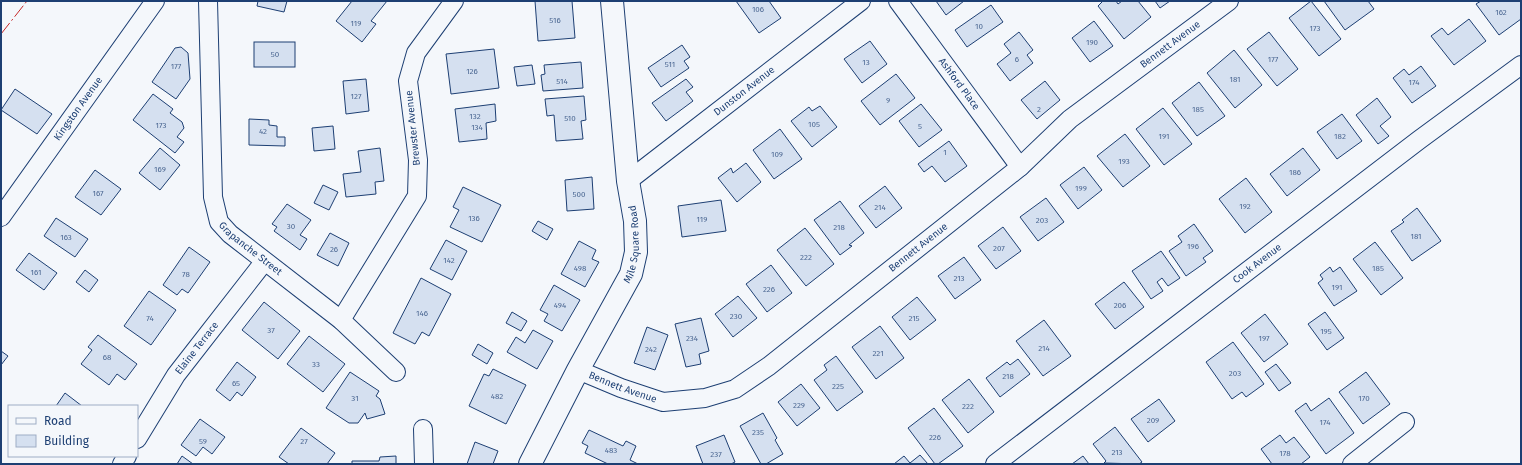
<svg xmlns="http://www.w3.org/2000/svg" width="1522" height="465" font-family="'Fira Sans',sans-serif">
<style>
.building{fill:#d5e0f0;stroke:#1d3f73}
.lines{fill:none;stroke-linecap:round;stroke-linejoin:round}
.street-casing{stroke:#1d3f73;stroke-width:20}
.secondary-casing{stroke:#1d3f73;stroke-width:24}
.street{stroke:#f4f7fb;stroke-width:18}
.secondary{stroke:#f4f7fb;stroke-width:22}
.power{stroke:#c62828;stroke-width:1;stroke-dasharray:14 3 2 3;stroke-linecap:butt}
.labels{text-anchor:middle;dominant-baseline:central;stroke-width:3;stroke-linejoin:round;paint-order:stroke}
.number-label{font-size:8px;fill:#4b6792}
.street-label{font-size:10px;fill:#1d3f73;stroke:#f4f7fb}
</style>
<rect width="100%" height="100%" fill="#f4f7fb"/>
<g class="building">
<path d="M258,1H287L284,12L257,6Z"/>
<path d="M352,1H387L371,21L376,24L362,42L336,21Z"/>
<path d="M535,1H572L575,38L538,41Z"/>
<path d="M736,1H769L781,18L759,33Z"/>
<path d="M936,1H964L946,15Z"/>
<path d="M1103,1H1116L1118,4L1122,1H1138L1151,17L1124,39L1098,6Z"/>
<path d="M1155,1H1170L1160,8Z"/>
<path d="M1311,1L1341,39L1319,56L1289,18Z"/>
<path d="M1324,1H1368L1374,9L1345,30Z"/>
<path d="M1481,1H1521V19L1499,35L1476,4Z"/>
<path d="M991,5L1003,22L967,47L955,30Z"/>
<path d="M1469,19L1486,41L1454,65L1431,36L1442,28L1448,35Z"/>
<path d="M1094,21L1113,46L1090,62L1072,38Z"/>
<path d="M1019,32L1033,50L1027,55L1033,63L1010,81L997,64L1011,53L1004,44Z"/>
<path d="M1269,32L1298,69L1277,86L1247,49Z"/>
<path d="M870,41L887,64L862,83L844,59Z"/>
<rect x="254" y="42" width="41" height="25"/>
<path d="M682,45L690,57L684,61L689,68L661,87L648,68Z"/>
<path d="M181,47L188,53L190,79L176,99L152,82L175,48Z"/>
<path d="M494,49L499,88L451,94L446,54Z"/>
<path d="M1234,50L1262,85L1235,108L1207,73Z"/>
<path d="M581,62L583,88L543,91L541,75L545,74L544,65Z"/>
<path d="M532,65L535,84L517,86L514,67Z"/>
<path d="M1421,66L1436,86L1412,103L1393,78L1404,69L1409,75Z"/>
<path d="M896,74L915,98L880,125L861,101Z"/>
<path d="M366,79L369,111L346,114L343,81Z"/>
<path d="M686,79L693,87L686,92L693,101L666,121L652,103Z"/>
<path d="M1045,81L1060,100L1037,119L1021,100Z"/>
<path d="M1199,82L1225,116L1197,136L1172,103Z"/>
<path d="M15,89L52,114L37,134L1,110Z"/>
<path d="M153,94L173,109L170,113L182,122L184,128L177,137L184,142L175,153L133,120Z"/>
<path d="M584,96L586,120L581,121L583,139L556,141L554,115L547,116L545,99Z"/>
<path d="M1377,98L1391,117L1380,126L1389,136L1378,144L1356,115Z"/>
<path d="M495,104L496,121L486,123L487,139L459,142L455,109Z"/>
<path d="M921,104L942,130L919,147L899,121Z"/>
<path d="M820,106L837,127L812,147L791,121L809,107L812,111Z"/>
<path d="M1163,108L1192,144L1164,165L1136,129Z"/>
<path d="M1342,114L1362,141L1337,159L1317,132Z"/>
<path d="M249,119L269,120V125L277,126V137H285V146L249,145Z"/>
<path d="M333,126L335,149L314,151L312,128Z"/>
<path d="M780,129L802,159L774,179L753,150Z"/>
<path d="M1125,134L1150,166L1123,187L1097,156Z"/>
<path d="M949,141L967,166L945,182L932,166L924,172L918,164Z"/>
<path d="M160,148L180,165L160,190L139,173Z"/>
<path d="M380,148L384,181L375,182L376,194L346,197L343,174L361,172L358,151Z"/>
<path d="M1303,148L1320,170L1287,196L1270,174Z"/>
<path d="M746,163L761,182L737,202L718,178L731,168L733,173Z"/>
<path d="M1084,167L1102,190L1078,209L1060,185Z"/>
<path d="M95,170L121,189L101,215L75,197Z"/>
<path d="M592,177L594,209L567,211L565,180Z"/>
<path d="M1246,178L1272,212L1245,233L1219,199Z"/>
<path d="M323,185L338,192L329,210L314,203Z"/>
<path d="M885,186L902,208L876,228L859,206Z"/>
<path d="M463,187L501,205L482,242L450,227L459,210L453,207Z"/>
<path d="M1046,198L1064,222L1038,241L1020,217Z"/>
<path d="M721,200L726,231L682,237L678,206Z"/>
<path d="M840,201L864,233L849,245L852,246L840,255L814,220Z"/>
<path d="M287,204L311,220L300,235L307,239L300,250L274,231L277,227L272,224Z"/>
<path d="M1417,208L1441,241L1412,261L1391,231L1404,222L1402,220Z"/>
<path d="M56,218L88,239L75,257L44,236Z"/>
<path d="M538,221L553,229L547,240L532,231Z"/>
<path d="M1194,224L1213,251L1203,258L1206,262L1186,276L1169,251L1182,242L1178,236Z"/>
<path d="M1003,227L1021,251L996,269L978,246Z"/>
<path d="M805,228L834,264L806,286L777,250Z"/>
<path d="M330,233L349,243L338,266L317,255Z"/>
<path d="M446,240L467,251L452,280L430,269Z"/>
<path d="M579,241L596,250L592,259L599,262L585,287L561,274Z"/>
<path d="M1375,242L1403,278L1381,295L1353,259Z"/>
<path d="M189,247L210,262L188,293L182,289L177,295L163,285Z"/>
<path d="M1161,251L1180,278L1168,286L1162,278L1157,282L1163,291L1151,299L1132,271Z"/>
<path d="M29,253L57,273L44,290L16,270Z"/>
<path d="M964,257L981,280L955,299L938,276Z"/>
<path d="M771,265L792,293L767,312L746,284Z"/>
<path d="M1330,267L1333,272L1340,267L1357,291L1334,306L1318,283L1323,279L1320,275Z"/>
<path d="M85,270L98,280L89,292L76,282Z"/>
<path d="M421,278L451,294L429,336L422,332L415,344L393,333Z"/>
<path d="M1124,282L1144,307L1115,329L1095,304Z"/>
<path d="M554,285L580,300L562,331L544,321L548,314L540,310Z"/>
<path d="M149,291L176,310L151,345L124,326Z"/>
<path d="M738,296L757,318L733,337L715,314Z"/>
<path d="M917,297L936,320L910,340L892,317Z"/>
<path d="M264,302L300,331L278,359L242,330Z"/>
<path d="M512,312L527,321L521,331L506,323Z"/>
<path d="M1325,312L1344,338L1327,350L1308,324Z"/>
<path d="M1265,314L1288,344L1264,362L1241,333Z"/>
<path d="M701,318L709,351L699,354L701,364L686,367L675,324Z"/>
<path d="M1044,320L1071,356L1043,376L1016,341Z"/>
<path d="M880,326L904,358L876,379L852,347Z"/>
<path d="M647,327L668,335L655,370L634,363Z"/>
<path d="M533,330L553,341L537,369L507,352L516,337L525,343Z"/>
<path d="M98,335L137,364L125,380L117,374L109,385L81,364L92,350L88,347Z"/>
<path d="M309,336L345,364L323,392L287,364Z"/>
<path d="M1233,342L1264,384L1246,397L1242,392L1232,399L1206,362Z"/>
<path d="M478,344L493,353L487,364L472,355Z"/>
<path d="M1,351L8,356L1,365Z"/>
<path d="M836,356L863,392L837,411L814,380L827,370L824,365Z"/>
<path d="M1018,359L1030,374L1000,397L986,378L1007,362L1010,365Z"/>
<path d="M237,362L256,377L242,396L237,392L230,401L216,390Z"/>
<path d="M1276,364L1291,383L1279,391L1265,372Z"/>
<path d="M493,369L526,385L506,424L469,406L484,374L489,376Z"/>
<path d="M350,372L379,391L376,396L380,399L385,414L367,419L365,413L358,423H349L326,408Z"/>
<path d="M1366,372L1390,404L1363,424L1339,392Z"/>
<path d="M969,379L994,412L968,433L942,400Z"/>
<path d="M801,384L820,408L797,426L778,402Z"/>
<path d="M65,393L82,406H56Z"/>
<path d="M1329,398L1354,433L1326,454L1295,411L1306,403L1311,411Z"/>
<path d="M1159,399L1175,421L1148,442L1131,419Z"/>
<path d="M934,408L963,446L938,464H935L908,428Z"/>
<path d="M763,413L777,438L775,440L783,454L766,464H761L740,426Z"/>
<path d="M200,419L225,437L212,454L203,447L196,456L181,445Z"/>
<path d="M1115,427L1142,462L1139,464L1104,463L1106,461L1093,444Z"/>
<path d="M301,428L335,453L327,464H289L279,457Z"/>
<path d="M589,430L623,446L626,441L636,446L630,460L638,464H608L585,453L588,446L582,443Z"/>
<path d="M724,435L735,462L731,464H703L696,446Z"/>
<path d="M1280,435L1286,443L1294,437L1310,457L1301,464H1272L1261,449Z"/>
<path d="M475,442L498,451L493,464H467Z"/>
<path d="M920,455L928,464H894L904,456L910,463Z"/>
<path d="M182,456L193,464H177Z"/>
<path d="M396,456V464H352V461H379L380,457Z"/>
<path d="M1083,456L1089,464H1072Z"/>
</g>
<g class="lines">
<g class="street-casing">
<g id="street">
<path id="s1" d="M208,1L213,197L219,222L230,234L341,320L396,372"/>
<path id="s2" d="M898,1L1020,167"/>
<path id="s3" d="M628,181L861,1"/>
<path id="s4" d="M1,217L155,1"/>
<path d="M341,320L417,196L418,160L408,81L416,53L454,1"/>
<path id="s5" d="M578,370L621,388L663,402L705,398L735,389L769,366L1020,167L1070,119L1229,1"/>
<path d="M423,429L424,464"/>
<path id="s6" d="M137,439L176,375L264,262"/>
<path d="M122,464L127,456"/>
<path id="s7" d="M995,464L1419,140L1521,65"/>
<path d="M1352,464L1405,422"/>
</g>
</g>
<g class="secondary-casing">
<g id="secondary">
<path id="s8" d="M530,464L578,370L631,274L636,252L635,221L628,181L612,1"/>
</g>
</g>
<use href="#street" class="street"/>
<use href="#secondary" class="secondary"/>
<path class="power" d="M1,34L27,1"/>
</g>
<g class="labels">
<g class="number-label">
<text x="758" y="9">106</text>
<text x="1501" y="12">162</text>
<text x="555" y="20">516</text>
<text x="356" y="23">119</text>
<text x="979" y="26">10</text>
<text x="1315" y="28">173</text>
<text x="1092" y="42">190</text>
<text x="275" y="54">50</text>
<text x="1017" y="59">6</text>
<text x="1273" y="59">177</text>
<text x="866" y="62">13</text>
<text x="670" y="64">511</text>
<text x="176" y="66">177</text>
<text x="472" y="71">126</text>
<text x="1235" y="79">181</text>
<text x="562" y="81">514</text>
<text x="1414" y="82">174</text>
<text x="356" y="96">127</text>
<text x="888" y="100">9</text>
<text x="1039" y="109">2</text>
<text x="1198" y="109">185</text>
<text x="475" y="116">132</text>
<text x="570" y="118">510</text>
<text x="814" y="124">105</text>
<text x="161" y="125">173</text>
<text x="920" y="126">5</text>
<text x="477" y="127">134</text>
<text x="263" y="131">42</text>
<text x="1164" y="136">191</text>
<text x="1340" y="136">182</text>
<text x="945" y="152">1</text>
<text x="777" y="154">109</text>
<text x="1124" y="161">193</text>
<text x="160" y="169">169</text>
<text x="1295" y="172">186</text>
<text x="1081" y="188">199</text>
<text x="98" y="193">167</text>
<text x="579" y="194">500</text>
<text x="1245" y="206">192</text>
<text x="880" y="207">214</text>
<text x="474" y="218">136</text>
<text x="702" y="219">119</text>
<text x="1042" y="220">203</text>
<text x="291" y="226">30</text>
<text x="839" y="227">218</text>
<text x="1416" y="236">181</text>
<text x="66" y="237">163</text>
<text x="1193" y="246">196</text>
<text x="999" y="248">207</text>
<text x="334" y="249">26</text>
<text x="806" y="257">222</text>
<text x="449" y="260">142</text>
<text x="580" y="268">498</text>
<text x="1378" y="268">185</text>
<text x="36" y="272">161</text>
<text x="186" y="274">78</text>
<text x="959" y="278">213</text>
<text x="1337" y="287">191</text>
<text x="769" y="289">226</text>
<text x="560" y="305">494</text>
<text x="1120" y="305">206</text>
<text x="422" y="313">146</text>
<text x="736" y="316">230</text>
<text x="150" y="318">74</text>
<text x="914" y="318">215</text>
<text x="271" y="330">37</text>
<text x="1326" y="331">195</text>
<text x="692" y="338">234</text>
<text x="1264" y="338">197</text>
<text x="1044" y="348">214</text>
<text x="651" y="349">242</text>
<text x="878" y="353">221</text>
<text x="107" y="357">68</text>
<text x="316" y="364">33</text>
<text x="1235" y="373">203</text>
<text x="1008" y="376">218</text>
<text x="236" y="383">65</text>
<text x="838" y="386">225</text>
<text x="497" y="396">482</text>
<text x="355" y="398">31</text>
<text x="1364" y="398">170</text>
<text x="799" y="405">229</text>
<text x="968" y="406">222</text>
<text x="1153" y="420">209</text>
<text x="1325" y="422">174</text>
<text x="758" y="432">235</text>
<text x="935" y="437">226</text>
<text x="203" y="441">59</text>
<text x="304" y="441">27</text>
<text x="611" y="450">483</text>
<text x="1117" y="452">213</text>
<text x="1285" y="453">178</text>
<text x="716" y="454">237</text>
</g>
<g class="street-label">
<text stroke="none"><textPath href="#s5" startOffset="720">Bennett Avenue</textPath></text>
<text stroke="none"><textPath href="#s2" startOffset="103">Ashford Place</textPath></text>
<text stroke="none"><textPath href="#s3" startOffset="147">Dunston Avenue</textPath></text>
<text stroke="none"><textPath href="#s4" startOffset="133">Kingston Avenue</textPath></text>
<text transform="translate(413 128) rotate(-96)">Brewster Avenue</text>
<text stroke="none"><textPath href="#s8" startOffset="245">Mile Square Road</textPath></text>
<text stroke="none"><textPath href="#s5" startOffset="396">Bennett Avenue</textPath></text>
<text stroke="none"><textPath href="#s1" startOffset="263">Grapanche Street</textPath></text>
<text stroke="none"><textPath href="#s7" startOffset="330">Cook Avenue</textPath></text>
<text stroke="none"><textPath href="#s6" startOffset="109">Elaine Terrace</textPath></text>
<text stroke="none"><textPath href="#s5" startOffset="48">Bennett Avenue</textPath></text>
</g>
</g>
<rect width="1522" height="465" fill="none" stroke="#1d3f73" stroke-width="4"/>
<rect x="8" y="405" width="130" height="52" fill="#f4f7fb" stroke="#9eadc5"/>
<rect x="16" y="418" width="20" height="6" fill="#f4f7fb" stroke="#9eadc5"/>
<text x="44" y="425" font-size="12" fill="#1d3f73">Road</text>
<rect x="16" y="435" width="20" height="12" fill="#d5e0f0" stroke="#9eadc5"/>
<text x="44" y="445" font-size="12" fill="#1d3f73">Building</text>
</svg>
